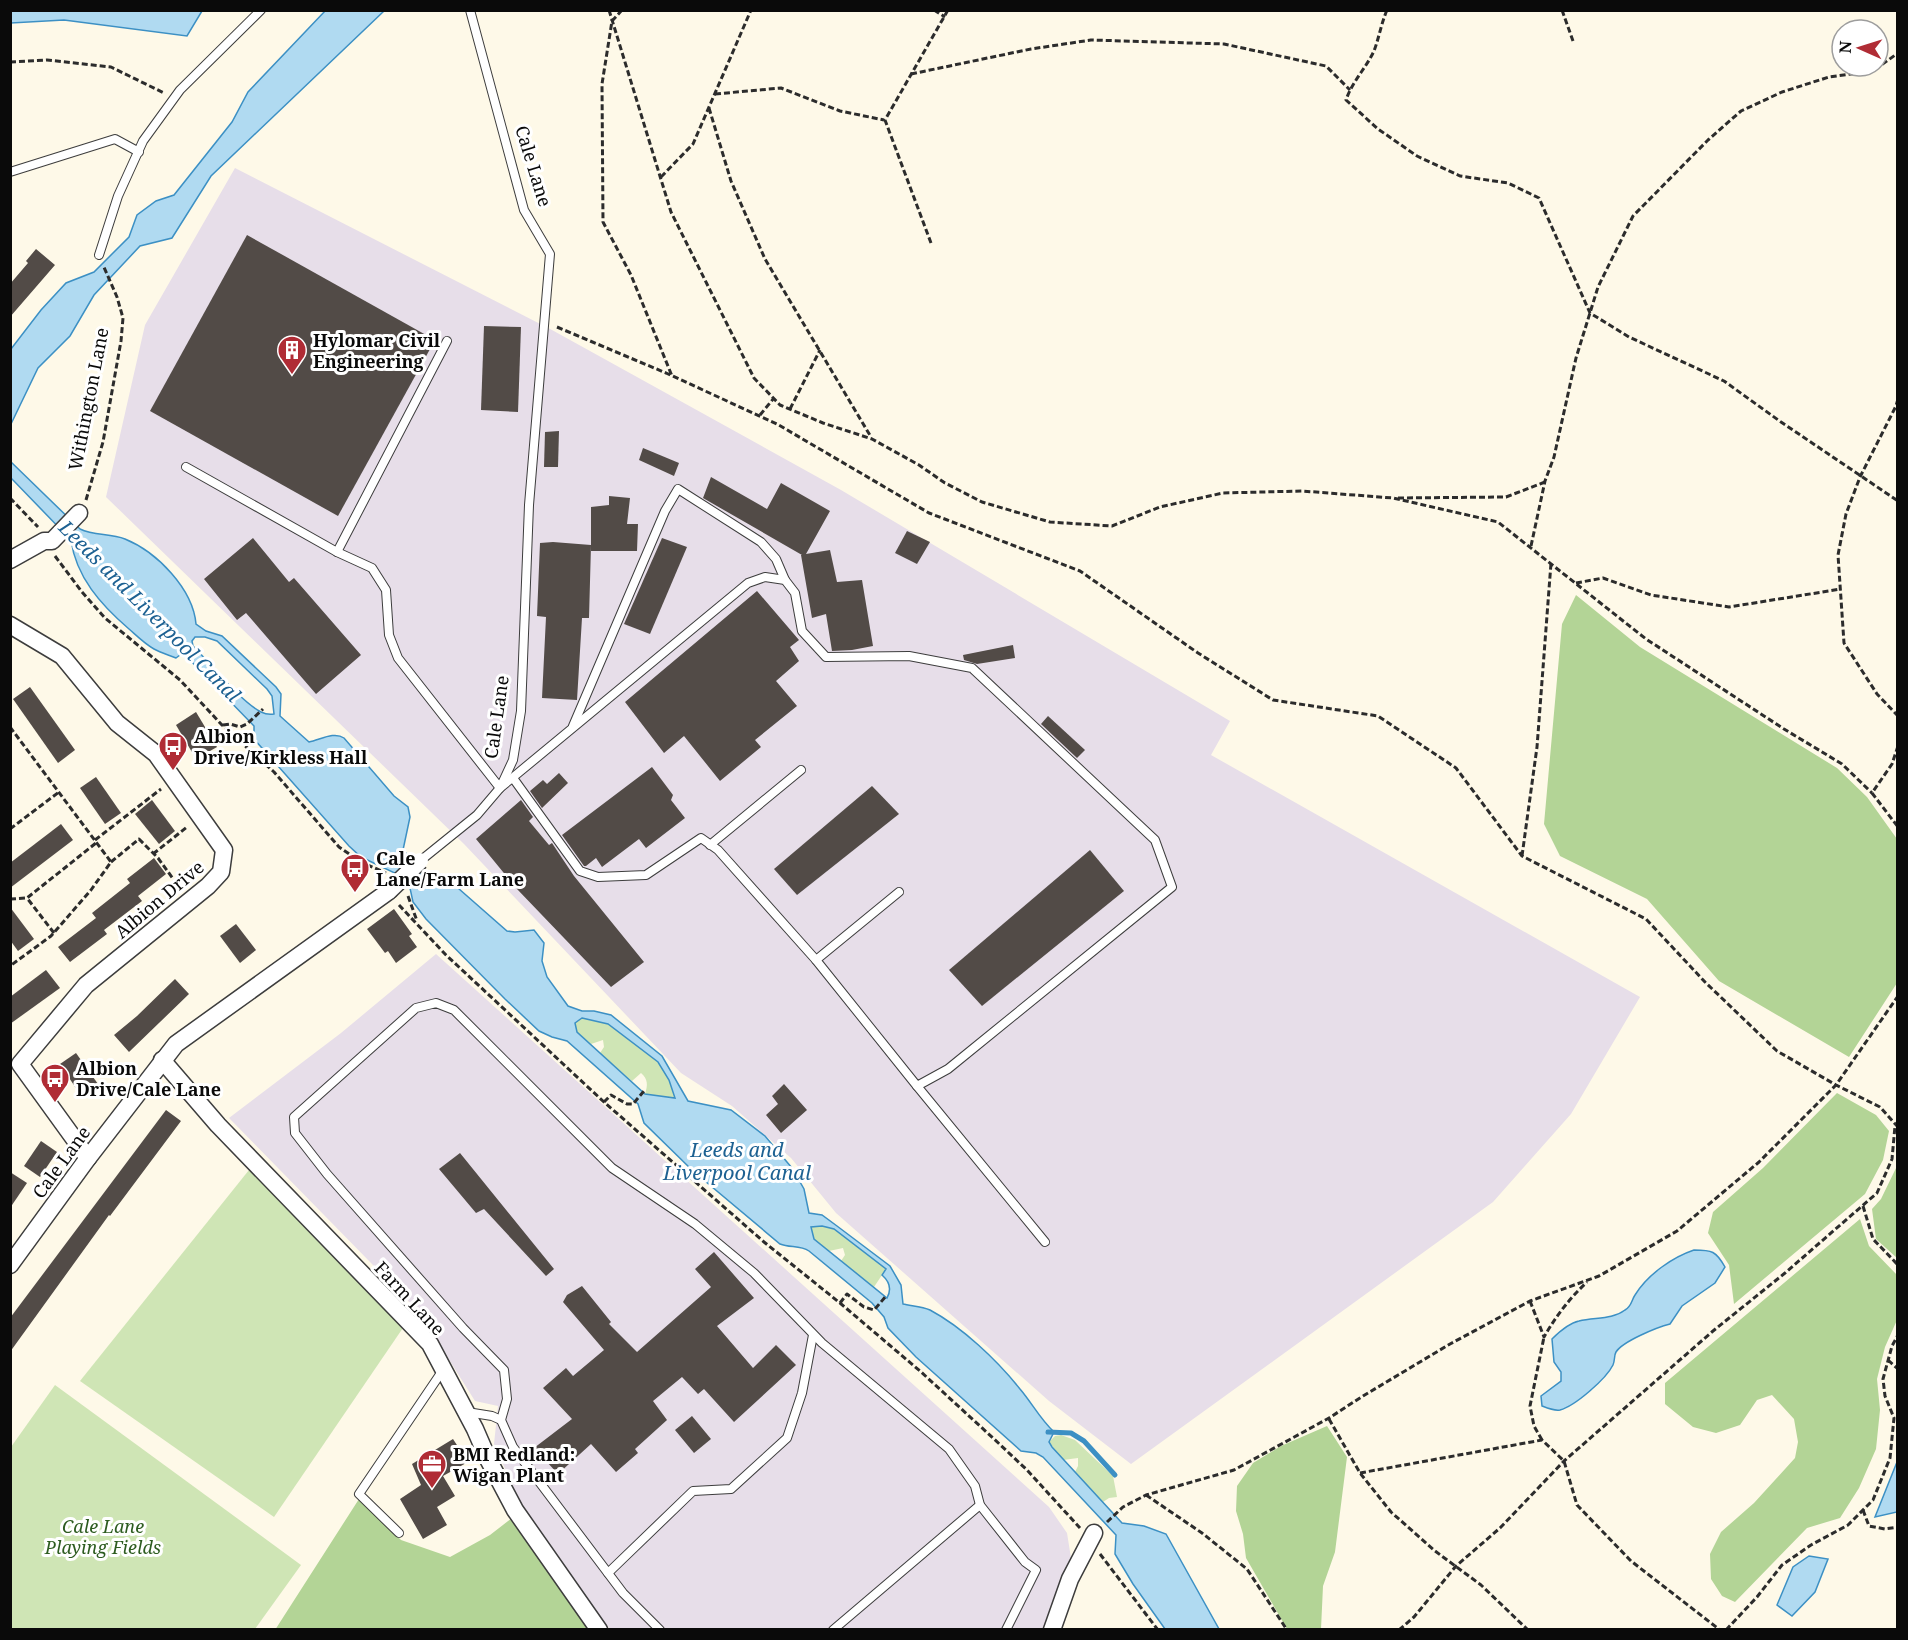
<svg xmlns="http://www.w3.org/2000/svg" width="1908" height="1640" font-family="'Noto Serif',serif">
<style>
.industrial{fill:#e7dee9}
.green{fill:#cfe5b5}
.forest{fill:#b3d496}
.water{fill:#b0daf1;stroke:#3c90c4;stroke-width:1.5;fill-rule:evenodd}
.lines{fill:none;stroke-linecap:round;stroke-linejoin:round}
.stream{stroke:#3c90c4;stroke-width:5}
.building{fill:#524b47}
.service-casing{stroke:#3d3d3d;stroke-width:10}
.minor-casing{stroke:#3d3d3d;stroke-width:19}
.path{stroke:#2c2c2c;stroke-width:3;stroke-dasharray:6 3;stroke-linecap:butt}
.service{stroke:#fff;stroke-width:8}
.minor{stroke:#fff;stroke-width:16}
.minor-bridge-casing{stroke:#3d3d3d;stroke-width:19;stroke-linecap:butt}
.minor-bridge{stroke:#fff;stroke-width:16}
.labels{text-anchor:middle;dominant-baseline:central;stroke-width:6;stroke-linejoin:round;paint-order:stroke}
.street-label{font-size:18px;fill:#0a0a0a;stroke:#fff}
.poi-label{font-size:18px;font-weight:bold;fill:#0a0a0a;stroke:#fff;text-anchor:start}
.park-label{font-size:18px;font-style:italic;fill:#2d5c20;stroke:#fff}
.water-label{font-size:20px;font-style:italic;fill:#1d6192;stroke:#fff}
</style>
<rect width="100%" height="100%" fill="#fef9e8"/>
<g class="industrial">
<path d="M235,168L552,330L841,490L1230,721L1211,755L1640,997L1571,1114L1493,1202L1131,1464L1049,1401L836,1213L791,1158L732,1106L681,1073L464,844L106,497L145,325Z"/>
<path d="M436,954L1049,1507L1067,1533L1071,1558L1044,1629H610L563,1574L524,1511L494,1444L498,1406L475,1401L419,1312L229,1118L341,1033Z"/>
</g>
<g class="green">
<path d="M582,1018L608,1024L658,1062L669,1080L676,1098L645,1094C648,1085 648,1079 641,1073L632,1081L600,1053L604,1047L603,1040L591,1044L577,1032L575,1023Z"/>
<path d="M249,1170L407,1322L274,1517L80,1381Z"/>
<path d="M822,1226L834,1229L886,1269L874,1287L841,1261L845,1255L843,1248L829,1251L814,1239L811,1227Z"/>
<path d="M55,1385L301,1565L255,1629H11V1447Z"/>
<path d="M1061,1435L1075,1440L1113,1476L1117,1497L1109,1498L1103,1502L1075,1472L1078,1466V1458L1063,1460L1049,1442L1055,1436Z"/>
</g>
<g class="forest">
<path d="M1576,595L1640,647L1837,768L1867,797L1897,839V983L1849,1057L1719,981L1647,899L1560,856L1544,824L1562,624Z"/>
<path d="M1837,1093L1876,1115L1889,1131L1883,1160L1865,1194L1734,1304L1729,1265L1708,1233L1713,1212L1763,1168Z"/>
<path d="M1897,1166V1258L1876,1239L1872,1209L1881,1199Z"/>
<path d="M1860,1219L1869,1246L1897,1275V1320L1885,1347L1877,1379L1880,1410L1876,1449L1859,1488L1840,1518L1807,1528L1735,1602L1722,1596L1711,1579L1710,1554L1721,1532L1754,1503L1795,1458L1798,1442L1794,1419L1772,1395L1757,1400L1740,1425L1716,1433L1693,1427L1665,1404V1383Z"/>
<path d="M1327,1426L1347,1457L1335,1552L1323,1586L1321,1629H1287L1246,1558L1243,1534L1236,1511L1237,1486L1253,1463L1281,1446Z"/>
<path d="M359,1499L401,1540L450,1557L490,1535L512,1518L592,1630H275Z"/>
</g>
<g class="water">
<path d="M11,10H202V11L187,36L64,20L11,23Z"/>
<path d="M326,10L384,11L211,176L172,238L140,246L94,295L70,336L38,368L11,424V349L41,310L66,283L94,272L129,237L137,215L156,201L174,195L232,122L248,92Z"/>
<path d="M10,461L80,529C94,536 110,533 125,539C157,552 193,589 196,624L206,631L222,636L276,687L281,694L280,716L309,742C320,740 334,731 344,738L394,796L408,807L410,817L403,850L429,877L442,874L507,931L515,932L534,930L544,943L542,961L547,977L568,1006L582,1011H594L611,1015L662,1056L688,1101L731,1110L765,1136L792,1168L804,1189L809,1213L822,1215L837,1226L890,1266L901,1285L903,1304C911,1306 922,1306 930,1310C962,1327 997,1360 1020,1389C1032,1403 1040,1419 1054,1432L1049,1442L1052,1447L1122,1523L1144,1526L1166,1534L1219,1629H1165L1133,1584L1115,1554L1116,1535L1043,1457L1036,1453L1021,1451L916,1357L888,1328L884,1317L872,1303L809,1251C800,1245 790,1248 780,1244L693,1171L644,1123L638,1104L567,1041L552,1037L539,1031L505,999L426,919L413,902L410,888L397,874L361,857L349,846L254,739V726L186,656L180,655L176,658C169,655 161,653 154,649C145,644 137,636 129,629C101,605 76,577 71,540L11,478ZM195,637H205L217,641L267,689L272,696L274,714C269,715 265,714 261,712C240,701 211,664 193,646L192,641ZM582,1018L608,1024L658,1062L669,1080L675,1098L645,1094L577,1032L575,1023ZM822,1226L834,1229L886,1269L882,1275C890,1282 892,1289 887,1298L814,1239L811,1227Z"/>
<path d="M1694,1250C1712,1250 1716,1251 1725,1267L1715,1283L1682,1306L1670,1324C1658,1327 1623,1341 1616,1352C1614,1355 1615,1361 1613,1365C1606,1379 1575,1406 1560,1410C1554,1411 1547,1408 1542,1406L1541,1396L1561,1381V1372L1554,1362L1552,1339C1560,1331 1569,1323 1579,1321C1595,1317 1612,1320 1625,1310C1632,1306 1631,1301 1635,1295C1648,1274 1673,1257 1694,1250Z"/>
<path d="M1897,1462V1512L1875,1517Z"/>
<path d="M1809,1556L1828,1559L1815,1592L1792,1616L1777,1605L1793,1567Z"/>
</g>
<g class="lines">
<path class="stream" d="M1048,1432L1071,1433L1084,1441L1115,1475"/>
</g>
<g class="building">
<path d="M247,235L435,340L338,516L150,411Z"/>
<path d="M36,249L55,265L10,317V284L28,263L26,261Z"/>
<path d="M484,326L521,327L518,412L481,410Z"/>
<path d="M559,431L558,467H544L545,432Z"/>
<path d="M643,448L679,463L674,476L639,460Z"/>
<path d="M711,477L767,509L781,483L830,511L806,554L830,550L837,582L862,580L873,646L852,650L832,651L826,614L812,618L801,555H802L703,498Z"/>
<path d="M609,496L630,498L627,524H638L637,551H591V507L609,505Z"/>
<path d="M907,531L930,542L917,564L895,553Z"/>
<path d="M253,538L289,582L294,578L361,655L316,694L246,613L237,620L204,579Z"/>
<path d="M662,538L687,547L650,634L624,624Z"/>
<path d="M553,542L591,545L589,618H582L577,700L542,698L546,617L537,616L540,543Z"/>
<path d="M757,591L799,640L790,647L799,661L776,681L797,706L755,740L761,747L720,781L684,736L664,753L625,702Z"/>
<path d="M1013,645L1015,658L977,664L964,660L963,655Z"/>
<path d="M30,687L75,750L58,763L13,699Z"/>
<path d="M196,712L217,747L196,759L176,725Z"/>
<path d="M1048,716L1085,750L1077,758L1041,724Z"/>
<path d="M652,767L673,795L671,800L685,818L646,848L639,839L602,867L596,858L586,866H584L562,835Z"/>
<path d="M559,773L568,783L542,808L530,791L543,780L547,784Z"/>
<path d="M96,777L121,813L105,824L80,788Z"/>
<path d="M872,786L899,814L797,895L774,869Z"/>
<path d="M152,800L175,831L159,844L135,814Z"/>
<path d="M521,800L533,817L529,821L549,845L552,843L574,876L644,962L611,987L517,889L476,839Z"/>
<path d="M61,824L73,840L10,888V863Z"/>
<path d="M1090,850L1124,891L982,1006L949,970Z"/>
<path d="M154,858L166,874L138,896L142,901L104,930L107,934L70,962L58,947L96,918L92,913L130,883L127,879Z"/>
<path d="M10,907L34,939L18,951L10,940Z"/>
<path d="M394,909L412,934L409,936L417,947L396,963L388,951L385,953L367,929Z"/>
<path d="M236,924L256,950L240,963L220,936Z"/>
<path d="M46,970L60,988L10,1024V997Z"/>
<path d="M175,979L189,994L129,1052L114,1035L137,1016Z"/>
<path d="M76,1053L98,1084L81,1096L60,1064Z"/>
<path d="M784,1084L807,1110L781,1133L766,1115L778,1104L772,1096Z"/>
<path d="M166,1110L181,1121L110,1216L109,1215L10,1352V1318Z"/>
<path d="M41,1141L57,1152L40,1177L24,1166Z"/>
<path d="M460,1153L554,1269L546,1276L484,1209L476,1213L439,1169Z"/>
<path d="M10,1172L27,1183L10,1208Z"/>
<path d="M714,1252L754,1298L717,1326L753,1368L776,1345L796,1365L734,1422L704,1389L698,1394L682,1377L653,1401L667,1420L635,1449L638,1453L616,1472L591,1444L558,1474L534,1448L572,1419L543,1388L566,1368L573,1376L604,1350L563,1302L567,1295L582,1286L611,1322L609,1324L637,1352L711,1287L695,1269Z"/>
<path d="M692,1416L711,1439L694,1453L675,1430Z"/>
<path d="M453,1439L468,1462L443,1476L455,1496L437,1507L447,1525L423,1539L400,1499L421,1485L412,1464Z"/>
</g>
<g class="lines">
<g class="service-casing">
<g id="service">
<path d="M10,172L115,139L139,152"/>
<path d="M99,255L118,196L143,141L180,90L261,10"/>
<path d="M186,467L337,552L372,568L386,590L389,635L398,658L500,788L748,583L765,577L785,580L795,593L802,631L826,657L909,656L972,668L1155,840L1172,887L948,1069L917,1086L816,960L718,850L701,838L646,875L598,877L580,871L513,778"/>
<path d="M337,552L447,341"/>
<path d="M573,726L665,511L678,489L761,542L776,559L785,580"/>
<path d="M710,845L801,770"/>
<path d="M420,861L477,815L500,788L513,760L521,711L529,505L550,254L524,210L470,10"/>
<path d="M816,960L899,892"/>
<path d="M917,1086L1045,1242"/>
<path d="M467,1412L492,1416L501,1420"/>
<path d="M399,1533L359,1494L443,1370"/>
<path d="M608,1573L693,1491L731,1489L787,1438L802,1393L813,1335"/>
<path d="M660,1630L623,1593L513,1447L501,1420L507,1399L504,1370L463,1328L327,1174L295,1133L294,1117L416,1008L436,1003L454,1010L612,1168L695,1224L754,1273L822,1343L949,1449L975,1486L980,1505L1025,1562L1036,1570L1006,1630"/>
<path d="M833,1630L980,1505"/>
</g>
</g>
<g class="minor-casing">
<g id="minor">
<path d="M10,560L44,541H52L79,513"/>
<path d="M10,625L62,656L117,723L156,754L224,850L221,872L208,886L86,985L20,1064L88,1158"/>
<path d="M162,1060L218,1125L430,1344L475,1429L488,1459L515,1510L599,1630"/>
<path d="M10,1265L88,1158L176,1044L389,891"/>
<path d="M1052,1630L1070,1579L1094,1533"/>
</g>
</g>
<g class="path">
<path d="M609,10L671,212L754,378L780,405L823,423L872,439L919,465L945,483L982,502L1050,522L1112,526L1160,507L1223,493L1302,491L1393,498L1498,522L1646,639L1784,729L1842,764L1872,793"/>
<path d="M622,10L612,21L602,84L603,222L631,275L672,376"/>
<path d="M934,10L945,17"/>
<path d="M1387,10C1381,24 1379,38 1374,51C1366,68 1352,82 1346,100L1378,129L1417,156L1460,176L1508,183L1539,198L1590,313L1629,337L1724,381L1781,422L1898,501"/>
<path d="M1562,10L1573,41"/>
<path d="M10,62L47,60L111,67L164,93"/>
<path d="M911,74L1031,49L1091,40L1224,44L1326,66L1350,90"/>
<path d="M715,94L781,88L840,111L884,120"/>
<path d="M709,108L731,181L765,259L871,437"/>
<path d="M661,177L693,144L751,10"/>
<path d="M931,243L885,120L948,10"/>
<path d="M557,327L666,373L777,424L929,513L1080,571L1198,653L1273,700L1378,716L1456,768L1522,856L1646,919L1705,982L1777,1051L1836,1085L1880,1107L1898,1127"/>
<path d="M1898,399L1896,406L1860,477L1846,514L1838,555L1844,643L1877,694L1898,716"/>
<path d="M790,409L820,350"/>
<path d="M760,415L774,398"/>
<path d="M10,498L38,527"/>
<path d="M1398,498L1506,497L1545,482"/>
<path d="M86,500L103,442L121,341L123,318L117,297L103,265"/>
<path d="M1531,546L1545,481L1554,457L1576,358L1598,287L1633,216L1708,140L1741,111L1782,92L1829,77L1873,71L1898,53"/>
<path d="M55,556L82,592L105,618L180,680L222,725L274,772L339,847L361,862L386,873"/>
<path d="M1576,583L1603,578L1651,595L1729,607L1841,589"/>
<path d="M223,725L230,724L240,727L247,724L263,709"/>
<path d="M10,727L111,862L91,890L51,936L10,966"/>
<path d="M1898,746L1892,764L1872,793L1898,827"/>
<path d="M10,829L59,792"/>
<path d="M95,840L161,789"/>
<path d="M153,854L187,827"/>
<path d="M1522,856L1537,747L1551,563"/>
<path d="M111,862L139,839L158,858L179,887"/>
<path d="M408,896L417,921"/>
<path d="M10,899L27,898"/>
<path d="M399,905L446,955L604,1102L764,1242L840,1303L920,1371L993,1438L1027,1470L1080,1528"/>
<path d="M54,933L27,898L96,843"/>
<path d="M604,1102L611,1095L627,1104H633L644,1091"/>
<path d="M1863,1206L1873,1239L1898,1265"/>
<path d="M1530,1301L1544,1337C1556,1316 1569,1299 1587,1282"/>
<path d="M840,1303L847,1294L864,1307L874,1310L887,1295"/>
<path d="M1888,1360L1898,1369"/>
<path d="M1329,1419L1360,1473L1391,1512L1435,1551L1481,1585L1528,1630"/>
<path d="M1542,1440L1534,1426L1530,1406L1544,1337"/>
<path d="M1360,1473L1542,1440L1564,1461L1577,1505L1631,1561L1720,1630"/>
<path d="M1146,1495L1202,1533L1247,1569L1287,1630"/>
<path d="M1863,1510L1869,1526L1885,1529L1898,1527"/>
<path d="M1107,1522L1123,1507L1146,1495L1234,1470L1329,1418L1363,1396L1450,1344L1530,1301L1599,1276L1677,1231L1759,1162L1836,1085L1898,996"/>
<path d="M1100,1554L1158,1630"/>
<path d="M1399,1630L1414,1617L1456,1566L1500,1528L1564,1461L1713,1331L1785,1273L1877,1193L1892,1159L1895,1126"/>
<path d="M1726,1630L1757,1597L1782,1565L1811,1545L1848,1525L1873,1500L1890,1458L1894,1418L1885,1396L1883,1379L1892,1346L1898,1335"/>
</g>
<use href="#service" class="service"/>
<use href="#minor" class="minor"/>
<g class="minor-bridge-casing">
<path id="minor-bridge" d="M389,891L420,861"/>
</g>
<use href="#minor-bridge" class="minor-bridge"/>
</g>
<defs>
<g id="building-pin" transform="scale(1.5)"><path d="M0 17L-7.5 6A9.5 9.5 0 1 1 7.5 6Z" fill="#b02c35" stroke="#fff"/><path d="M-4-6H4V6H1V3H-1V6H-4ZM-2.5-4.3h1.7v1.8h-1.7ZM.8-4.3h1.7v1.8H.8ZM-2.5-1h1.7V.8h-1.7ZM.8-1h1.7V.8H.8Z" fill="#fff"/></g>
<g id="bus-pin" transform="scale(1.5)"><path d="M0 17L-7.5 6A9.5 9.5 0 1 1 7.5 6Z" fill="#b02c35" stroke="#fff"/><path d="M-5-6H5V4H4V6H2V4H-2V6H-4V4H-5ZM-3.5-4V0h7V-4ZM-3.5 1.2v1.5H-2V1.2ZM2 1.2v1.5H3.5V1.2Z" fill="#fff"/></g>
<g id="office-pin" transform="scale(1.5)"><path d="M0 17L-7.5 6A9.5 9.5 0 1 1 7.5 6Z" fill="#b02c35" stroke="#fff"/><path d="M-6-3h4V-5.5h4V-3h4V5H-6ZM-1-4.5V-3h2v-1.5ZM-6 0V1H6V0Z" fill="#fff"/></g>
</defs>
<g fill-rule="evenodd">
<use href="#building-pin" x="292" y="350"/>
<use href="#bus-pin" x="173" y="746"/>
<use href="#bus-pin" x="355" y="868"/>
<use href="#bus-pin" x="55" y="1078"/>
<use href="#office-pin" x="432" y="1464"/>
</g>
<g class="labels">
<g class="street-label">
<text transform="translate(534 166) rotate(73)">Cale Lane</text>
<text transform="translate(88 399) rotate(-79)">Withington Lane</text>
<text transform="translate(496 717) rotate(-82)">Cale Lane</text>
<text transform="translate(159 899) rotate(-40)">Albion Drive</text>
<text transform="translate(61 1162) rotate(-54)">Cale Lane</text>
<text transform="translate(410 1298) rotate(47)">Farm Lane</text>
</g>
<g class="poi-label">
<text x="313" y="340">Hylomar Civil<tspan x="313" dy="21">Engineering</tspan></text>
<text x="194" y="736">Albion<tspan x="194" dy="21">Drive/Kirkless Hall</tspan></text>
<text x="376" y="858">Cale<tspan x="376" dy="21">Lane/Farm Lane</tspan></text>
<text x="76" y="1068">Albion<tspan x="76" dy="21">Drive/Cale Lane</tspan></text>
<text x="453" y="1454">BMI Redland:<tspan x="453" dy="21">Wigan Plant</tspan></text>
</g>
<g class="park-label">
<text x="103" y="1526">Cale Lane<tspan x="103" dy="21">Playing Fields</tspan></text>
</g>
<g class="water-label">
<text transform="translate(150 611) rotate(45)">Leeds and Liverpool Canal</text>
<text x="737" y="1149">Leeds and<tspan x="737" dy="23">Liverpool Canal</tspan></text>
</g>
</g>
<rect width="1908" height="1640" fill="none" stroke="#0a0a0a" stroke-width="24"/>
<g transform="translate(1860 48) rotate(273)"><circle r="28" fill="#ffffff" stroke="#9d9d9d" stroke-width="1.5"/>
<path d="M0-4.5L10 22L0 15L-10 22Z" fill="#b02c35"/>
<text y="-9" font-size="16" font-weight="bold" text-anchor="middle" fill="#0a0a0a">N</text>
</g>
</svg>
